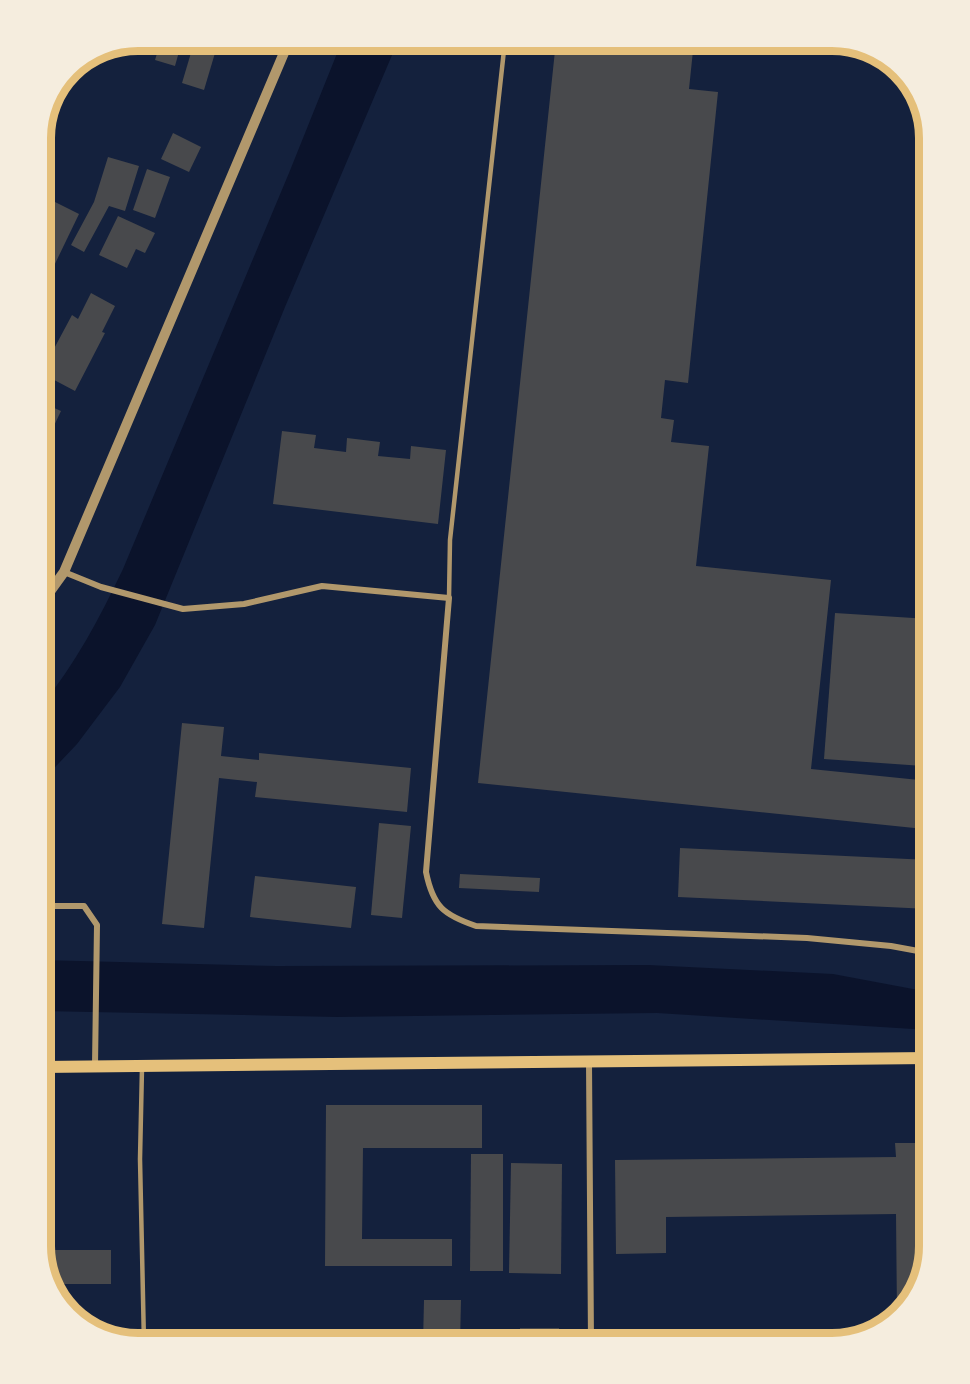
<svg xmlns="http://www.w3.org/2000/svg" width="970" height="1384" font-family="Signika,sans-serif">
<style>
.water{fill:#0b132b}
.building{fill:#48494c}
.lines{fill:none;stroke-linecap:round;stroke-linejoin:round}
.service{stroke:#b1986c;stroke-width:4.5}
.minor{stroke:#b1986c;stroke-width:6}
.tertiary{stroke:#b1986c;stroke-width:10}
.secondary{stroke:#e5c07b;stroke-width:12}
.rim{fill:none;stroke:#e5c07b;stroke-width:8}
</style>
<rect width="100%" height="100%" fill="#14213d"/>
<g class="water">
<path d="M342,41H398L285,307L155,625L120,687L77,744L41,782V706C75,665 100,617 123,569L289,173Z"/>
<path d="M41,960L276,966L648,965L833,974L929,992V1030L657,1013L337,1017L41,1011Z"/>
</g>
<g class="building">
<path d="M161,41H182L175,66L155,60Z"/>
<path d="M556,41H694L689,89L718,92L688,383L665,380L661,418L674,420L671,442L709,446L696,566L831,580L811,769L929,781L924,829L478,783Z"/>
<path d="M193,46L215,53L204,90L182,83Z"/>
<path d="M173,133L201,147L189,172L161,159Z"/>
<path d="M108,157L139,166L125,211L109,206L84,252L71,245L94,202Z"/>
<path d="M147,169L170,177L155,218L133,210Z"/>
<path d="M53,201L79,214L52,270L41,265V226Z"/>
<path d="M118,216L155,233L145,253L136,249L127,268L99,255Z"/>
<path d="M91,293L115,306L102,332L105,333L75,391L41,373L72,315L78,319Z"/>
<path d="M41,402L61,411L41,453Z"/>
<path d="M282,431L316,435L314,448L346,452L347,438L380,442L378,456L410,459L411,446L446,450L438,524L273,504Z"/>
<path d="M835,613L929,619V680L923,766L824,759Z"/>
<path d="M182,723L224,727L221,756L259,760V753L411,768L407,812L255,797L257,782L219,778L204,928L162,924Z"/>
<path d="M379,823L411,826L402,918L371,915Z"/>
<path d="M680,848L929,860V909L678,897Z"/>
<path d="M460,874L540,878L539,892L459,888Z"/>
<path d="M255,876L356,887L351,928L250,917Z"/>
<path d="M326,1105H482V1148H363L362,1239H452V1266H325Z"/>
<path d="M895,1143H929V1247L916,1295L897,1315L896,1214L666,1217V1253L616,1254L615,1160L896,1157Z"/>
<path d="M471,1154H503V1271H470Z"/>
<path d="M511,1163L562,1164L561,1274L509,1273Z"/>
<path d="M48,1250H111V1284H51L48,1273Z"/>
<path d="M424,1300H461L460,1343H423Z"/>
<rect x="520" y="1328" width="39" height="15"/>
</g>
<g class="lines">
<g class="service">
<path d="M449,598L450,540L505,41"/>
<path d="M142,1068L140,1159L144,1343"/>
</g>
<g class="minor">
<path d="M64,572L101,587L183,609L244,604L322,586L449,598L426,872C433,907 444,915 476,926L807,938L891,946L929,953"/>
<path d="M41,901L55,906H84L97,925L95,1065"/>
<path d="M589,1062L591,1343"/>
</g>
<path class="tertiary" d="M41,604L64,572L289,41"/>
<path class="secondary" d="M41,1067L929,1058"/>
</g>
<path d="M0 0H970V1384H0ZM138 51H832A87 87 0 0 1 919 138V1246A87 87 0 0 1 832 1333H138A87 87 0 0 1 51 1246V138A87 87 0 0 1 138 51Z" fill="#f5edde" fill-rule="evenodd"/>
<path class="rim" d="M138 51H832A87 87 0 0 1 919 138V1246A87 87 0 0 1 832 1333H138A87 87 0 0 1 51 1246V138A87 87 0 0 1 138 51Z"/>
</svg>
